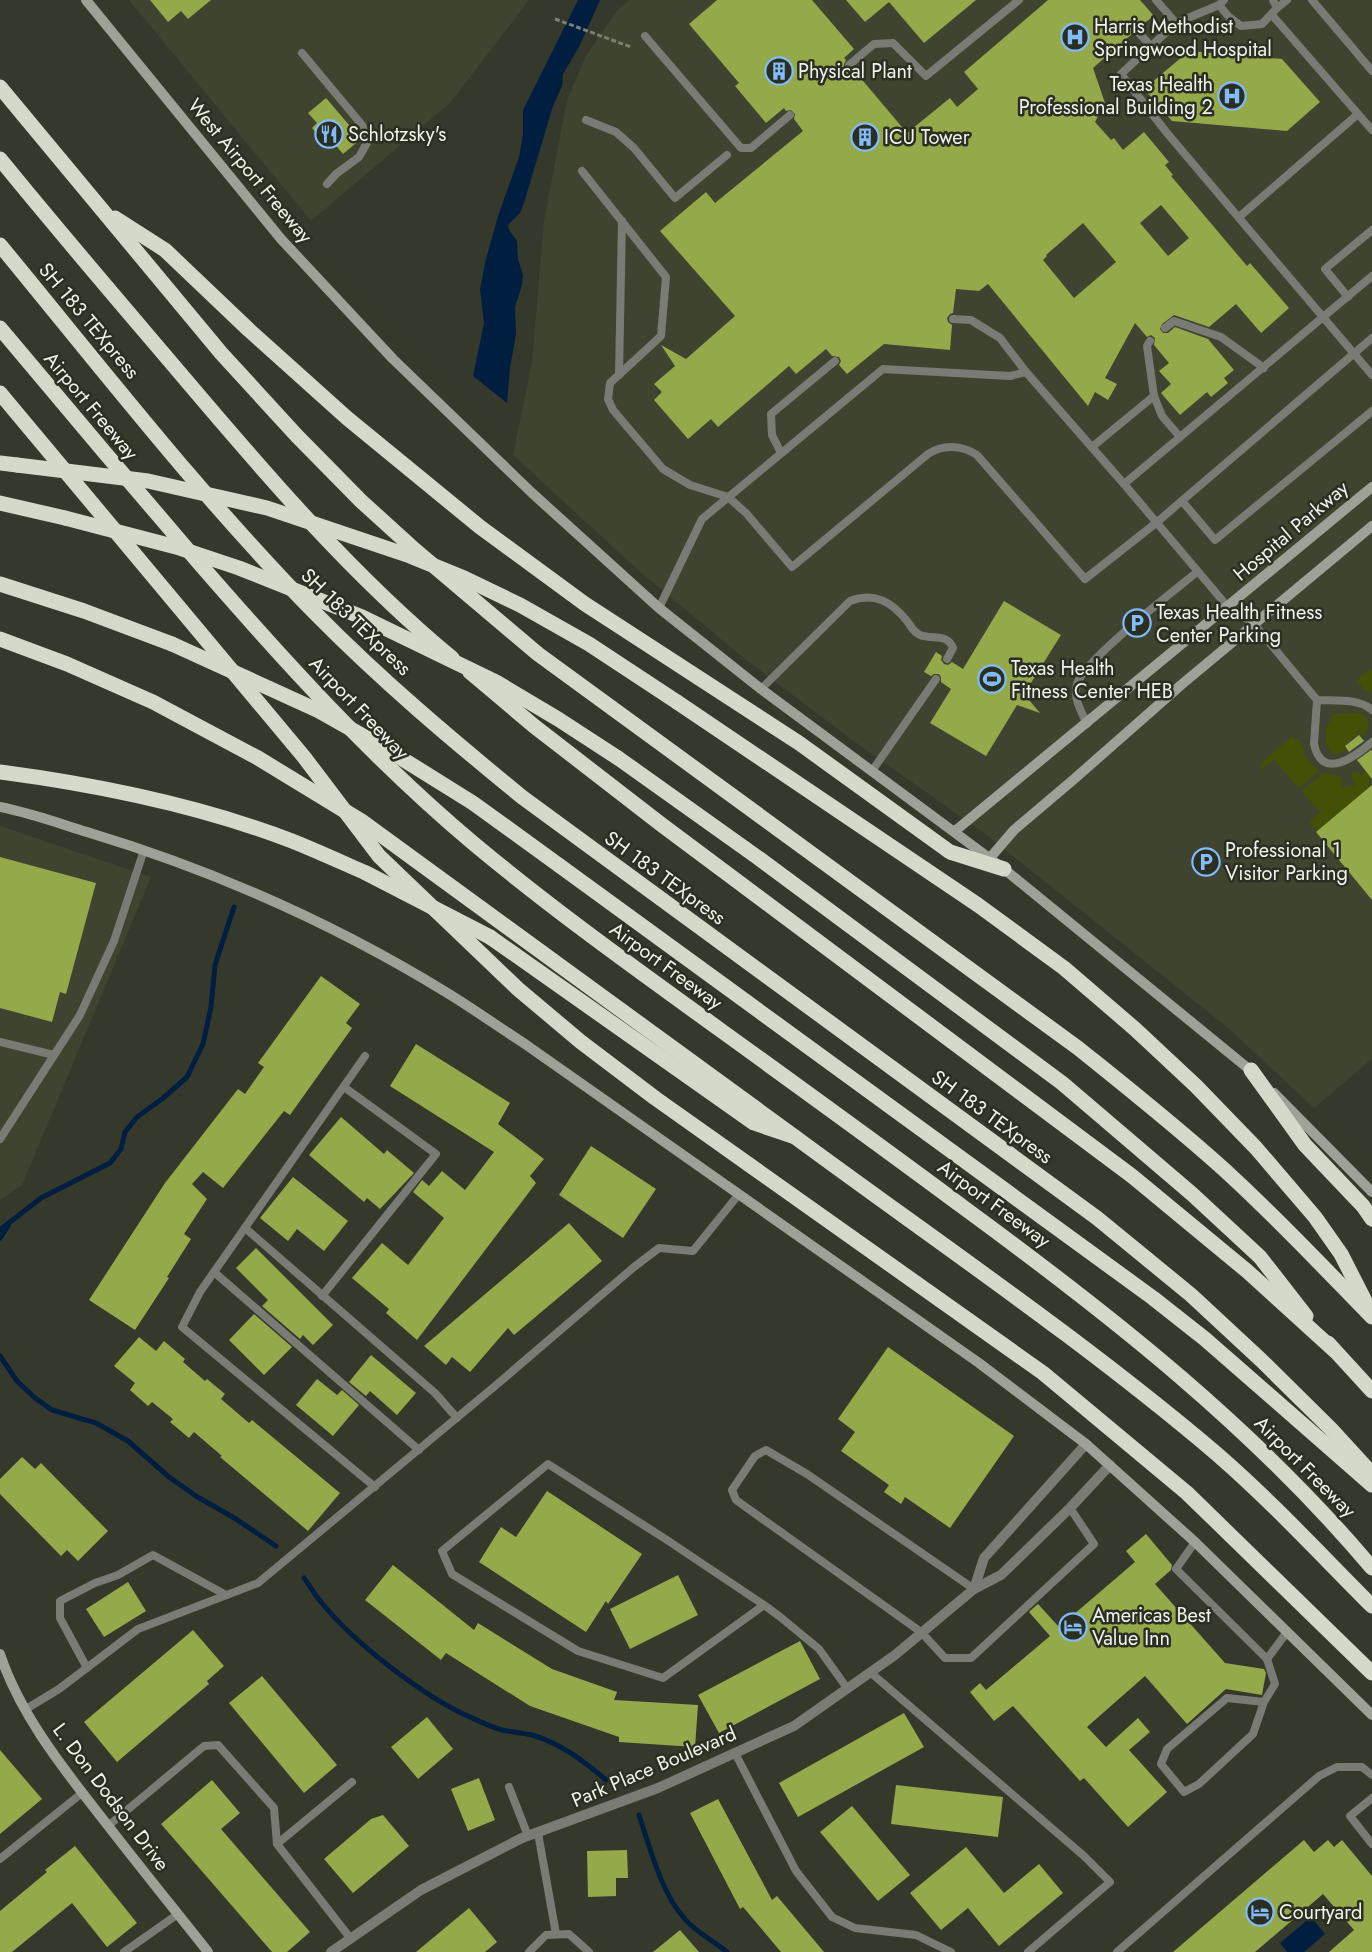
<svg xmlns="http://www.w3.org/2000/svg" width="1372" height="1952" font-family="Jost,sans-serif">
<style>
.built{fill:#3f4430}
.green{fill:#435005}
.water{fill:#001e40}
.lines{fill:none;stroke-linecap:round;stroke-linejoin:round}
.stream{stroke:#001e40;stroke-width:5}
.building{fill:#94a949;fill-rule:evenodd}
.path{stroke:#7b7f74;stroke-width:3;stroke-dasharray:5 2.5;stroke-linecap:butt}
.lane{stroke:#797b74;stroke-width:8}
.street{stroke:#797b74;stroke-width:10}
.secondary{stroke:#9ea197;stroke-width:10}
.highway{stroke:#d4d9c9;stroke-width:15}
.highway-bridge{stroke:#d4d9c9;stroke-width:15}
.labels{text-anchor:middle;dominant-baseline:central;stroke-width:5;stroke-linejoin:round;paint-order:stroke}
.poi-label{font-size:20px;fill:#f0f3eb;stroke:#2b2f22;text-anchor:start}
.street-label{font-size:20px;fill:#f0f3eb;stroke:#2b2f22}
</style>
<rect width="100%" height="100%" fill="#35392c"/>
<g class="built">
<path d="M129,0H529L451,102L311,221Z"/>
<path d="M629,0H1372V1059L1314,1108L1227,1027L984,833L855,742L740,655L639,571L513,455L532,362L544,221L567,100L586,56L616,12Z"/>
<path d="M0,826L151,877L22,1185L0,1200Z"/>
</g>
<g class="green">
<path d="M1372,668V692L1363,689L1357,680Z"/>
<path d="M1361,713L1368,720C1369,727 1367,731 1362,736L1358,733L1344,746L1346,750C1322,766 1322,724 1334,714Z"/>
<path d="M1292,736L1294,739L1298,738L1300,740L1306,758L1319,771L1299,788L1274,760L1260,771L1261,763Z"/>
<path d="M1358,771L1361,775L1366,771L1371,777L1368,780L1370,782L1368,784L1370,787L1317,831L1309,821L1320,812L1302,791L1323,773L1341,776L1343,788L1355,785L1350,774Z"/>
</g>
<g class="water">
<path d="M578,0H600L580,45L563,74L562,86L553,106L523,206L520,213L508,225L509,230L517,241L518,259L523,275L522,285L515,307L516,334L510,368L507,403L473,376L484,323L480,289L486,259L498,216L519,157L523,134V110Z"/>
<path d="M1311,1917L1325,1934L1304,1952H1287L1280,1943Z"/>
</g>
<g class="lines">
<g class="stream">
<path d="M0,1230L41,1198L110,1163L121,1149L125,1132L137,1117L162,1099L187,1077L203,1044L211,1007L215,965L234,907"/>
<path d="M0,1238L8,1226"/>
<path d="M0,1356L17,1381L35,1398L52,1410L96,1423L128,1441L169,1477L196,1496L236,1519L276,1546"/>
<path d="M304,1578C310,1586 315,1595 321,1602C353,1642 424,1697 470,1717C481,1722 491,1727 502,1730C512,1732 522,1733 532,1735C560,1743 584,1761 606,1780"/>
<path d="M639,1815C650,1848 661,1892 684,1918C695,1932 713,1940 727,1952"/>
</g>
</g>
<g class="building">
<path d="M150,0H211L188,19L181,11L168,22Z"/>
<path d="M717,0H812L854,49L844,58L846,60L844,64V68L848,70L853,69L907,133L950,98L957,107L978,89L964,72L1048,0H1140L1154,16L1140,26L1137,25L1133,26L1131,29L1132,34L1093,68L1105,103L1095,122L1111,140L1114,138L1123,150L1144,132L1169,162L1165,165L1173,175L1171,176L1247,266L1250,263L1289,308L1261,333L1236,304L1209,327L1174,315L1162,324L1160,329L1163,333H1168L1175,327L1208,339L1234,370L1224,378L1228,383L1211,397L1207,392L1180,415L1161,393L1171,384L1159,371L1169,363L1154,345L1155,338L1151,335L1147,337L1135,323L1105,378L1117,384L1108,400L1095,392L1088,406L988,284L979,291L956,289L953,313L950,314L947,318L948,322L952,325L950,350L884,344L847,374L839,365L841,361L839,357L832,356L826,349L796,374L789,366L718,427L711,419L688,439L654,400L662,392L654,384L675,366L661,345L686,359L735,316L660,231L706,192L715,203L803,131L794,119L795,114L791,110L786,111L784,108L766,123L735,86L739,83L689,24ZM1161,205L1189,238L1168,256L1140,223ZM1083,223L1116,262L1074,298L1043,260L1047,256L1046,255Z"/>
<path d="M846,0H976L924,43L889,2L865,22Z"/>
<path d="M1189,51L1282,59L1320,102L1287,131L1172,121L1144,89Z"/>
<path d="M326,98L361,139L343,154L333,142L328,146L312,128L317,123L308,113Z"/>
<path d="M1004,601L1061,635L1024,694L1040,713L1017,705L986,756L930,723L951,689L941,682V677L939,674H934L931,676L924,672L936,652L942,656L941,660L944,664L948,665L952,662L963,669Z"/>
<path d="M1359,735L1364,741L1349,752L1345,746Z"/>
<path d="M1371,750L1372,751V779L1357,760Z"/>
<path d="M1372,785V900L1316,832Z"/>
<path d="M0,857L96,883L66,994L60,992L52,1022L0,1008Z"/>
<path d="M321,976L360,1004L346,1023L352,1028L290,1115L284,1111L223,1188L203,1172L192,1184L207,1199L184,1234L191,1239L167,1277L169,1278L135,1330L89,1300L165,1183L238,1089L245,1094L264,1067L258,1063Z"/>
<path d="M416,1044L510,1103L498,1124L544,1159L530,1176L536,1183L417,1340L386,1313L389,1309L352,1278L382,1243L408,1265L444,1218L413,1192L422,1180L429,1186L442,1171L465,1190L494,1152L390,1086Z"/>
<path d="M341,1117L384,1154L387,1150L414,1173L380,1209L367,1198L364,1202L309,1155Z"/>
<path d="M591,1146L656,1189L623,1238L559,1195Z"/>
<path d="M293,1177L348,1221L324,1251L297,1229L288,1241L260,1218Z"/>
<path d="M569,1223L602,1261L514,1335L508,1328L470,1372L452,1357L446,1365L424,1346Z"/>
<path d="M256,1248L333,1325L313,1345L303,1335L300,1339L262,1306L268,1300L236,1268Z"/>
<path d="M254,1314L292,1347L264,1375L229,1340Z"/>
<path d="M139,1337L156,1351L164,1341L185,1359L183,1362L205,1381L207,1379L225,1394L221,1399L249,1423L252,1420L340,1493L308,1531L220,1457L222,1456L194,1432L189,1438L170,1422L173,1419L152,1402L148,1406L130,1390L135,1383L114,1366Z"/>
<path d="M888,1347L1014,1436L950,1528L905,1497L901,1504L884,1492L889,1485L841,1451L855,1432L838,1419Z"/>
<path d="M371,1355L416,1393L397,1415L370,1391L366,1396L349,1382Z"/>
<path d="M317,1379L337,1395L342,1390L359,1405L333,1436L296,1405Z"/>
<path d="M22,1457L35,1469L41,1463L108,1531L78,1561L67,1550L61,1556L0,1494V1479Z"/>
<path d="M547,1491L642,1554L608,1604L606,1601L586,1632L479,1562L501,1527L516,1537Z"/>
<path d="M1146,1534L1172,1565L1171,1570L1155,1584L1225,1663L1264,1669L1266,1673L1262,1695L1226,1689L1187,1724L1145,1676L1087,1727L1106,1747L1138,1718L1150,1732L1129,1750L1167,1792L1128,1827L1084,1778L1080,1781L1013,1706L994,1721L970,1692L980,1683L986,1690L1050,1636L1029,1612L1031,1610L1038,1604L1059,1627L1135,1562L1126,1551Z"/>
<path d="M393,1565L474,1630L478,1623L552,1669L617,1692L614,1700L698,1705L695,1747L619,1742V1737L530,1706L446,1653L441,1660L365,1600Z"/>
<path d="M678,1575L698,1615L630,1649L610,1609Z"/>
<path d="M128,1582L146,1611L104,1637L86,1609Z"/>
<path d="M193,1630L224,1666L207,1681L209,1684L117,1762L84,1722Z"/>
<path d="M800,1641L820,1679L719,1733L698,1695Z"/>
<path d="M262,1676L337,1765L304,1793L229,1703Z"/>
<path d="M904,1713L924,1747L798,1817L779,1783Z"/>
<path d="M427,1717L453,1749L418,1779L391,1747Z"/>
<path d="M0,1750L42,1799L0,1834Z"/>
<path d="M479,1778L495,1820L468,1831L451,1789Z"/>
<path d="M212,1780L240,1813L221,1829L310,1932L287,1952H272L161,1824Z"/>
<path d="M896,1785L1003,1797L998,1837L891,1824Z"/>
<path d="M718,1799L772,1900L777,1896L824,1952H781L743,1907L740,1909L690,1813Z"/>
<path d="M852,1806L910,1875L878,1901L820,1832Z"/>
<path d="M383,1815L409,1846L353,1893L324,1859L371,1819Z"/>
<path d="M1304,1840L1314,1852L1328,1840L1334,1847L1342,1840L1372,1876V1952H1329L1354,1930L1323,1894L1255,1952H1173Z"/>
<path d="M75,1846L137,1923L107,1947L72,1903L12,1952H0V1911L47,1872L45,1870Z"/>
<path d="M966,1847L1004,1893L1039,1864L1063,1893L999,1946L968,1908L941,1930L910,1893Z"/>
<path d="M627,1850L628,1878H616V1896L588,1897L587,1851Z"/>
<path d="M469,1908L497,1942L485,1952H416Z"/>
<path d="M680,1930L699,1952H653Z"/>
</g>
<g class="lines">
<path class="path" d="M555,19L631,47"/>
<g class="lane">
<path d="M1156,0L1176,23L1219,5"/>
<path d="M1224,0L1219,5L1229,17L1241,26L1262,24L1277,8L1273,0"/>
<path d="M1312,0L1372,71"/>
<path d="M1277,8L1287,0"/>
<path d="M1272,15L1372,130"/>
<path d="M1176,23L1121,74L1167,133L1372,375"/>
<path d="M1136,30L1151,46"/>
<path d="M645,36L741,148H751L790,115"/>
<path d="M302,53L362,125L368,141L359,157L336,174L327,184"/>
<path d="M849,65L874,44L893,43L926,76L1019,0"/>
<path d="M586,120L616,132L634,148L675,198L727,155"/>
<path d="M582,171L666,277L661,336L610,383L608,399L613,410L663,469L690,485L728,497L746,513L792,567L928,454C943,444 962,445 977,455L1085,579L1156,523L1372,338"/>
<path d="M1239,217L1358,114"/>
<path d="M1348,297L1325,269L1372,230"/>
<path d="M953,319L971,320L1000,338L1026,372"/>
<path d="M1165,328L1174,321L1221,337L1264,368"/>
<path d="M1150,341L1147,346L1154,396L1162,416L1180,437"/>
<path d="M619,375L622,221"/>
<path d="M1092,447L1154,396"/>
<path d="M781,453L772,435L771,414L835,361"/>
<path d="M1124,484L1372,276"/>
<path d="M1182,501L1215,540L1372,411"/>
<path d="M659,608L702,519L883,369L1010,376L1026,372L1124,484L1228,607L1254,624L1317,700L1314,744C1322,782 1356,756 1372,742"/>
<path d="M761,689L850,601C874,592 891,601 907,621C911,626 913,632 920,635C933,640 947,633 953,648L947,659"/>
<path d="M1317,700C1334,701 1359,698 1372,710"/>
<path d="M1087,724C1081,711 1073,698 1077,684C1083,661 1174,591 1197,572"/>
<path d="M872,771L936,679"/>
<path d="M0,1042L54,1055"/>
<path d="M365,1056L200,1292L182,1327L375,1487"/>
<path d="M0,1139L80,1015L114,941L144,850"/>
<path d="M245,1228L435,1393L457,1418"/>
<path d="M214,1272L419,1450"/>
<path d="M322,1296L436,1154L344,1087"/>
<path d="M1195,1542L1176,1569L1267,1659L1275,1684L1264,1702L1253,1734L1199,1784L1184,1792L1161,1764L1167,1749L1227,1698L1264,1702"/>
<path d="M974,1589L807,1474L766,1450L755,1456L732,1490L736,1500L921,1632L945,1658H971L1094,1544L1070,1508"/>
<path d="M764,1605L663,1678L578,1651L452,1574L442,1551L548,1464L667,1540L764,1605L779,1616L819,1649L847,1688"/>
<path d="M1267,1659L1287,1632"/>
<path d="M87,1668L60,1618V1601L95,1583L118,1575L153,1555L226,1595"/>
<path d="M870,1672L1084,1856L1110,1882L1028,1952"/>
<path d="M26,1709L59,1689L138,1629L258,1583L495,1386L634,1267L659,1248L693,1251L739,1194"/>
<path d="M735,1753L796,1871L832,1917L855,1928L916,1935L951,1952"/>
<path d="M509,1787L528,1836"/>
<path d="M1372,1798L1350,1816L1372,1844"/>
<path d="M108,1826L204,1746L218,1745L274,1808L277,1844L351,1939"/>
<path d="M538,1833L556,1934"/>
<path d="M277,1844L352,1782"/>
<path d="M0,1859L82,1793"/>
<path d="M124,1952L178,1914"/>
<path d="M529,1952L546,1935L569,1934L589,1952"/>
<path d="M1117,1952L1319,1776L1337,1767H1362L1372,1775"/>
</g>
<g class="street">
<path d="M974,1589L984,1558L1086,1444"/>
<path d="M331,1952L421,1890L522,1838L658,1788L794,1726L895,1655L974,1589L1001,1575L1070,1508L1110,1465"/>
</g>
<g class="secondary">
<path d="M86,0L281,239L393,359L531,492L659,608L761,689L1004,869L1255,1074"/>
<path d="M0,807C30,813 58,823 87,832C213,870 337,925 449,994C475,1010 500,1028 525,1044L979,1363L1086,1444L1195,1542L1372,1715"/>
<path d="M955,831L1372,487"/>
<path d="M990,858L1014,830L1073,780L1181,685L1372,526"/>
<path d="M1274,1093L1372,1192"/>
<path d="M0,1654C19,1711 58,1762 95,1809C132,1857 170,1904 208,1952"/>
</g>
<g class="highway">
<path d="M0,87L221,353L297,436L361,501L415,550L538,654L1078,1048C1129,1089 1181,1130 1230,1175C1279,1220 1325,1269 1372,1317"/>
<path d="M0,159C61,234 123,306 185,379C268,477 353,576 452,658"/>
<path d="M115,218L165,250L249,330L347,418L480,527L585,604L799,743L950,852L1004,869"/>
<path d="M0,245C103,370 203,499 316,614C381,680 451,739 522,797L1097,1218L1191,1295L1261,1360L1331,1429L1372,1474"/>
<path d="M0,328C66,407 132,485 199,563C285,662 373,759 473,843C552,909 636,969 719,1029C802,1089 885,1149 967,1210C1113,1317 1255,1429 1372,1568"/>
<path d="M0,393L304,757L379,856L518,989L581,1042L655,1098L1043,1373L1187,1493L1372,1673"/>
<path d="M0,463L17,465"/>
<path d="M0,503L65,518"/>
<path d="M0,584L84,611L172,644"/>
<path d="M0,639L67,664L153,702L258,758"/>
<path d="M470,672L534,726L662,825L1132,1176L1247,1271L1335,1351"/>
<path d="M677,702L978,905L1064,968L1135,1029L1196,1086L1256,1148L1315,1217L1341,1254L1367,1305"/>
<path d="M618,758L757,857L1062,1083L1192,1194L1260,1257L1306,1316"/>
<path d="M0,772C99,785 198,805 292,841C317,851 341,862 366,873"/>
<path d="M560,866L1153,1298L1205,1339L1372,1485"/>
<path d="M490,937L754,1123L795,1137C936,1241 1084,1341 1218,1455C1272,1502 1321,1555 1372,1606"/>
<path d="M1251,1070L1305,1145L1363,1206L1372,1219"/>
<path d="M1328,1343L1372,1391"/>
</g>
<g class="highway-bridge">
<path d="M17,465L148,481L267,508L410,556L464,578L520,605L589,644L677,702"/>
<path d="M65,518L176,547L239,568L362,617L496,682L558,719L618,758"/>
<path d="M172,644L319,711L388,750L473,803L560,866"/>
<path d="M258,758L363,822L795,1137"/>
<path d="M366,873L490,937"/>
</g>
</g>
<defs>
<g id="hospital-ring" transform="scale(1.4375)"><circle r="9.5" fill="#2b2f22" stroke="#83bcfb" stroke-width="1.5"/><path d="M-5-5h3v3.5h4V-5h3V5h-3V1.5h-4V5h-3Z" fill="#83bcfb"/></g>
<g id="building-ring" transform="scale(1.4375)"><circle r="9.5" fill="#2b2f22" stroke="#83bcfb" stroke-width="1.5"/><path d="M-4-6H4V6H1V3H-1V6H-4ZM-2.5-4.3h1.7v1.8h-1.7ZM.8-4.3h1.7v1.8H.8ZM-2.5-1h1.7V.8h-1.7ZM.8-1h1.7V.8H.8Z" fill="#83bcfb"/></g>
<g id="restaurant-ring" transform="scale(1.4375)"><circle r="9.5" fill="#2b2f22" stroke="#83bcfb" stroke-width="1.5"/><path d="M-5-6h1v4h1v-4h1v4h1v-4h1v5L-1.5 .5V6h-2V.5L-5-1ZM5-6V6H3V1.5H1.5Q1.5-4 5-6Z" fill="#83bcfb"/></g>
<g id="parking-ring" transform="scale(1.4375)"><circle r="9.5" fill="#2b2f22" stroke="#83bcfb" stroke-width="1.5"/><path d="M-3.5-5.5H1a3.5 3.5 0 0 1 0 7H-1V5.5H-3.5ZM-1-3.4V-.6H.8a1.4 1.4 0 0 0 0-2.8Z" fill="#83bcfb"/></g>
<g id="stadium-ring" transform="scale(1.4375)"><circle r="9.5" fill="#2b2f22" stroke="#83bcfb" stroke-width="1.5"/><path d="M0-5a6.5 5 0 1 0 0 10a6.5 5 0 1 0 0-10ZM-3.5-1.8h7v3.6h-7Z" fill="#83bcfb"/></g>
<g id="hotel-ring" transform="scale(1.4375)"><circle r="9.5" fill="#2b2f22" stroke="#83bcfb" stroke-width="1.5"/><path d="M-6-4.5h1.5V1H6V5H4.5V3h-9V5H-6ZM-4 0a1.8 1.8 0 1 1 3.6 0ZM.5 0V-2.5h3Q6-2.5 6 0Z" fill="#83bcfb"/></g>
</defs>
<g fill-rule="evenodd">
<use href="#hospital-ring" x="1075" y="37"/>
<use href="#building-ring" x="779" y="71"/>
<use href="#hospital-ring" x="1232" y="96"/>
<use href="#restaurant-ring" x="329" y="134"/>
<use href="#building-ring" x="865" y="137"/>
<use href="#parking-ring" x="1137" y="623"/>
<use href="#stadium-ring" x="992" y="679"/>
<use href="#parking-ring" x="1206" y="862"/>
<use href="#hotel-ring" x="1073" y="1627"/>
<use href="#hotel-ring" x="1260" y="1912"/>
</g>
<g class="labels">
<g class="poi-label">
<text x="1094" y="26">Harris Methodist<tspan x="1094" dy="23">Springwood Hospital</tspan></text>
<text x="798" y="71">Physical Plant</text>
<text x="1213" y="84" text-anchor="end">Texas Health<tspan x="1213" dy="23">Professional Building 2</tspan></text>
<text x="348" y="134">Schlotzsky's</text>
<text x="884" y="137">ICU Tower</text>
<text x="1156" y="612">Texas Health Fitness<tspan x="1156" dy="23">Center Parking</tspan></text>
<text x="1011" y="668">Texas Health<tspan x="1011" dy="23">Fitness Center HEB</tspan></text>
<text x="1225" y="850">Professional 1<tspan x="1225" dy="23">Visitor Parking</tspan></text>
<text x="1092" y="1615">Americas Best<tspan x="1092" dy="23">Value Inn</tspan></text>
<text x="1279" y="1912">Courtyard</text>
</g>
<g class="street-label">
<text transform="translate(250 171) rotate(50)">West Airport Freeway</text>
<text transform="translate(89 321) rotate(50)">SH 183 TEXpress</text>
<text transform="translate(91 406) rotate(50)">Airport Freeway</text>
<text transform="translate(1291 531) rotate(-40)">Hospital Parkway</text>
<text transform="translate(356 622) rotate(44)">SH 183 TEXpress</text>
<text transform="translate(359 708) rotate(46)">Airport Freeway</text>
<text transform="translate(665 878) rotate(36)">SH 183 TEXpress</text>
<text transform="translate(666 966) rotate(36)">Airport Freeway</text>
<text transform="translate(992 1117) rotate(36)">SH 183 TEXpress</text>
<text transform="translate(994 1204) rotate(36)">Airport Freeway</text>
<text transform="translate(1305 1467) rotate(45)">Airport Freeway</text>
<text transform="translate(654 1767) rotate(-23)">Park Place Boulevard</text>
<text transform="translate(111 1797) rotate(53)">L. Don Dodson Drive</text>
</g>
</g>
</svg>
